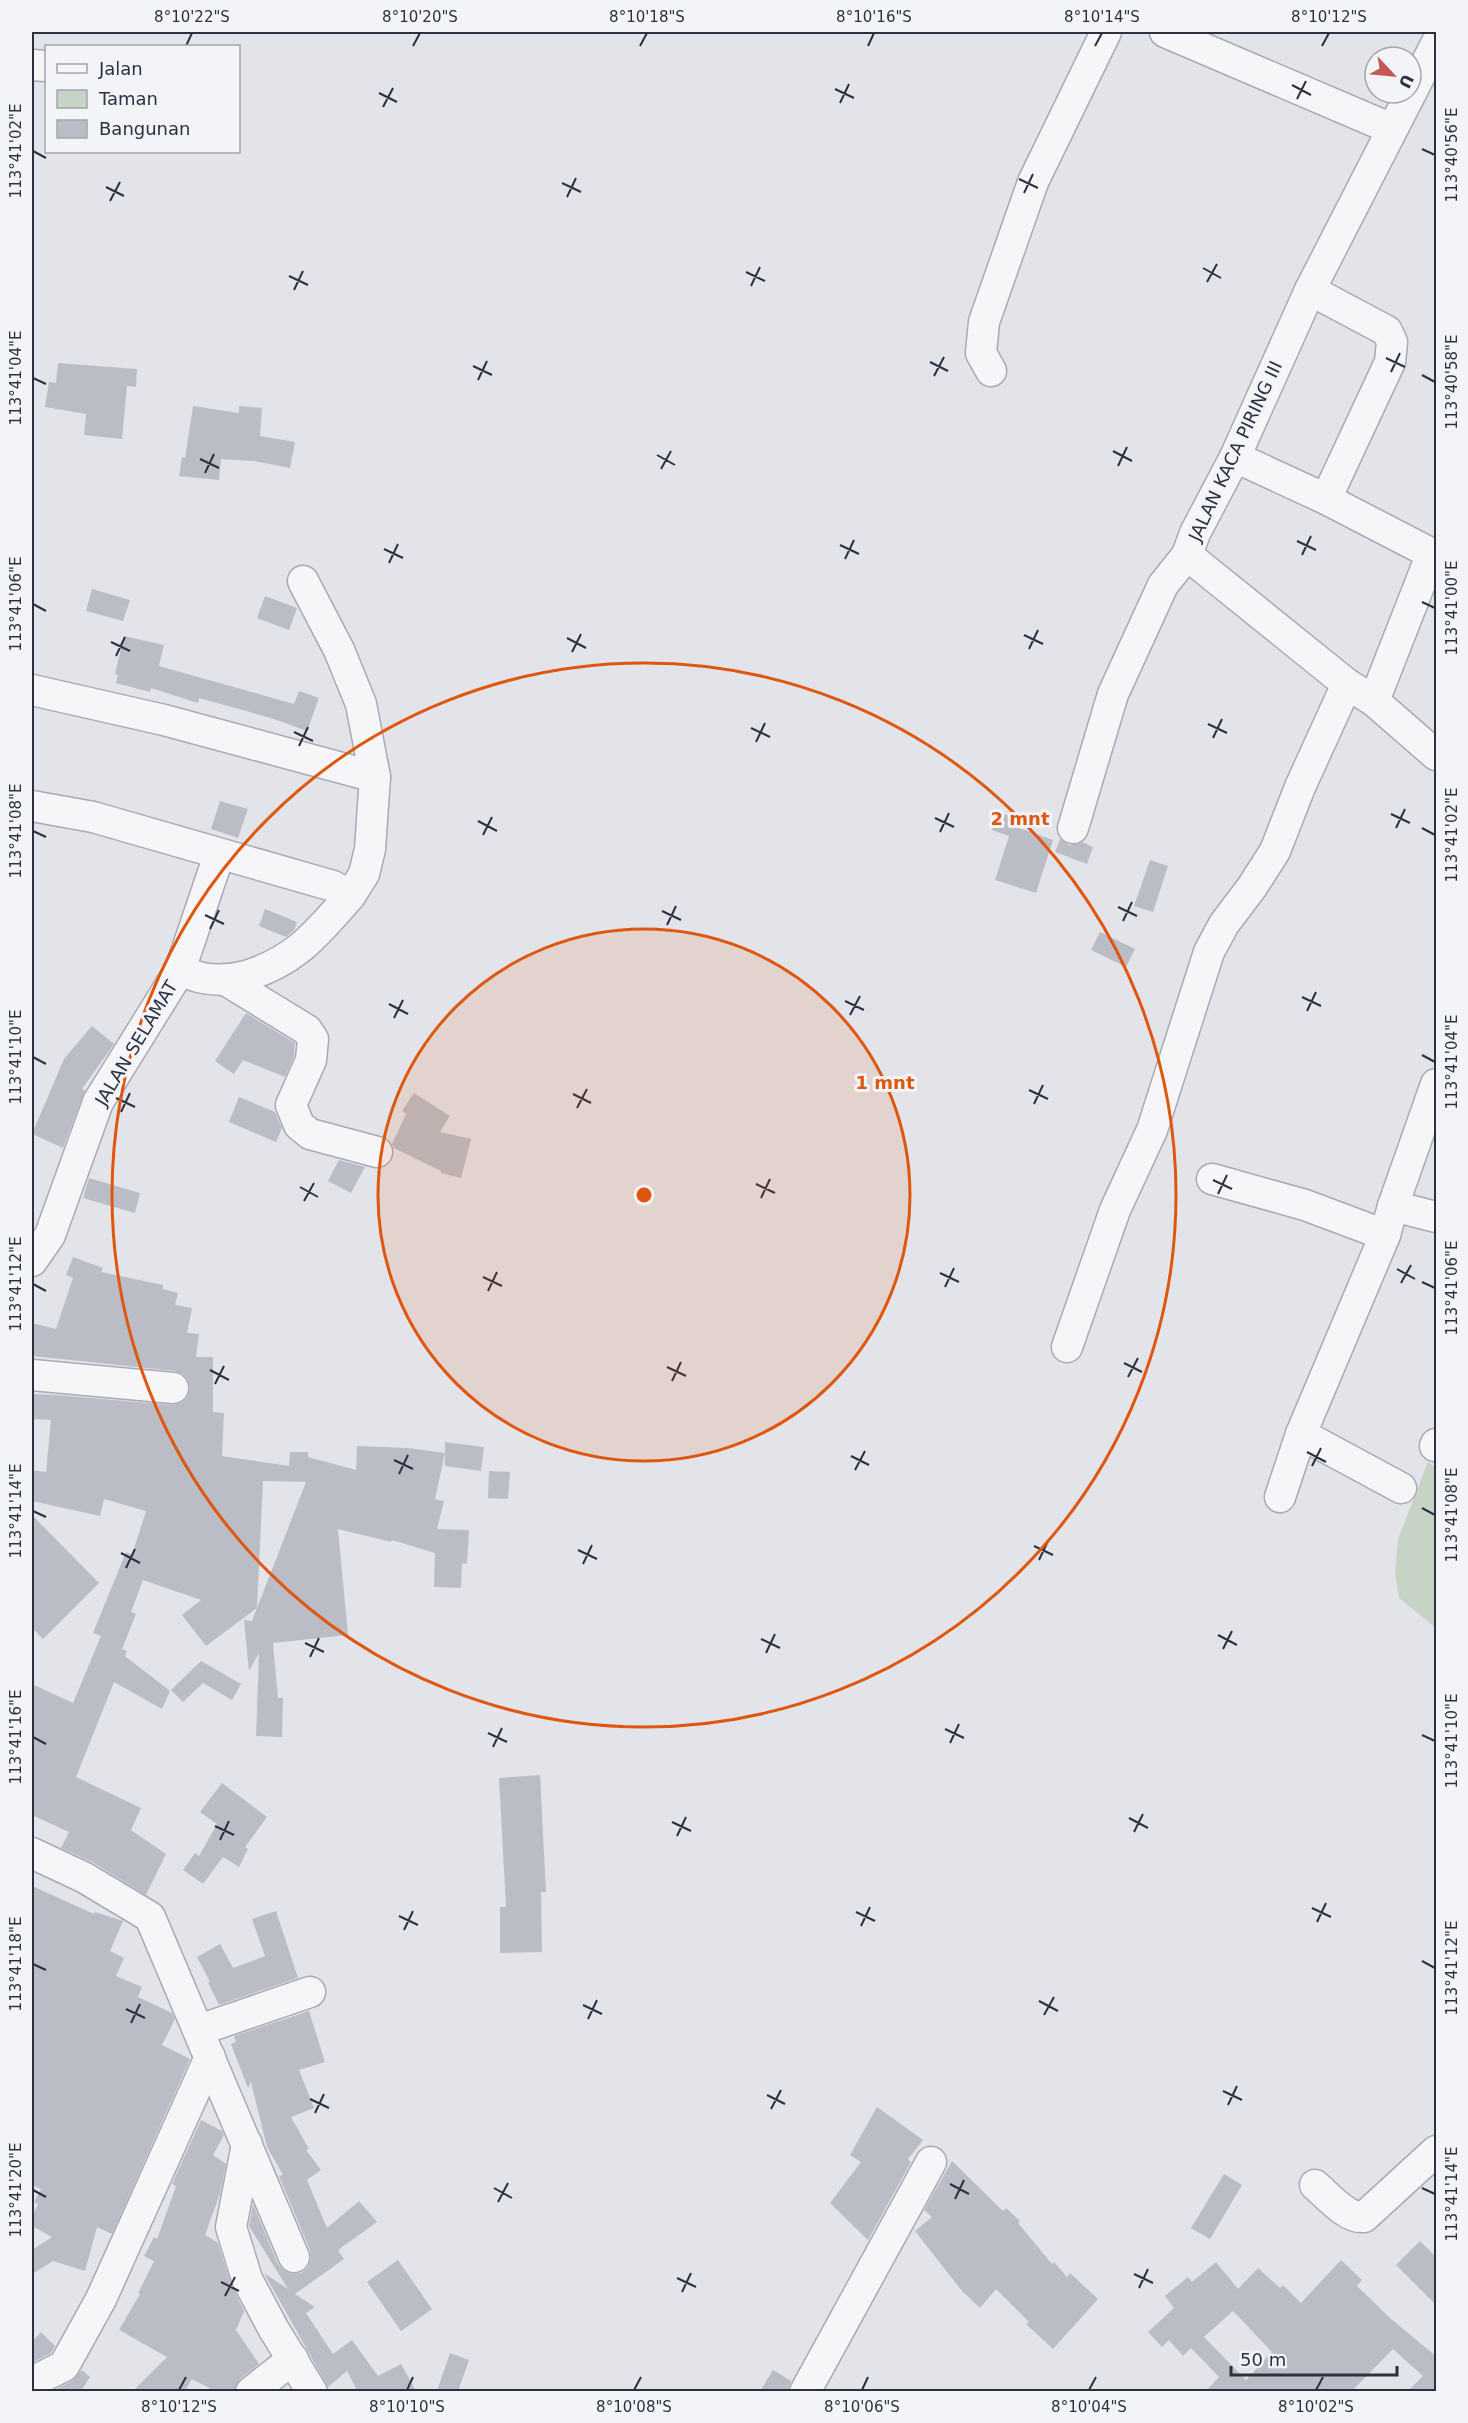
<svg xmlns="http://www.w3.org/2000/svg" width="1468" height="2423" font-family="'DejaVu Sans',sans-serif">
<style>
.green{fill:#c6d3c5}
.building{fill:#bbbdc6;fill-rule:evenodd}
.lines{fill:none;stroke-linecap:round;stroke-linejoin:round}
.minor-casing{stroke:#a8aab4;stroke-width:33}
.minor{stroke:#f6f6f9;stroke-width:30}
.ticks{fill:none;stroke:#2c3041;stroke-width:2}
.ring{fill:none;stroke:#df570f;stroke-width:3}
.labels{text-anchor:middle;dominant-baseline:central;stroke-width:6;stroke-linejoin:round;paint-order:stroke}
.street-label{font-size:18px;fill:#2c3041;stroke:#f3f4f7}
.centre{fill:#df570f;stroke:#f3f4f7;stroke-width:3}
.ring-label{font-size:18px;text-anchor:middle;font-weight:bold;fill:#df570f;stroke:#f3f4f7;stroke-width:6;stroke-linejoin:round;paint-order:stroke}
.neatline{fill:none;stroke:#2c3041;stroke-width:2}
.ticks-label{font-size:15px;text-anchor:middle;fill:#2c3041}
</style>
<rect width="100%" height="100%" fill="#e3e4ea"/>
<path class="green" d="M1428,1462L1436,1468V1628L1399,1598L1395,1573L1398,1539Z"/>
<g class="building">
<path d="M58,363L137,369L136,387L127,386L122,439L84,435L86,414L45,407L49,382L56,383Z"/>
<path d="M193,406L239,413V406L262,408L260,436L295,442L290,468L254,461L221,459L219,480L179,476L182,457L185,458Z"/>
<path d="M92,589L130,600L123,621L86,611Z"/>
<path d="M265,596L297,608L289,630L257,618Z"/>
<path d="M124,636L164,645L159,666L294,704L299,691L319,698L307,731L271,718L199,698L198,703L151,688L150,692L116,683L118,675L115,674Z"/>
<path d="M220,801L248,809L238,838L211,829Z"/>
<path d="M998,812L1022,820L1019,828L1053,840L1036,893L995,880L1009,836L992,830Z"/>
<path d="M1060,839L1069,845L1082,842L1093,847L1087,864L1055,852Z"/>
<path d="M1150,860L1168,866L1153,912L1134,906Z"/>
<path d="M265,909L297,922L294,930L286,937L259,926Z"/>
<path d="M1100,932L1135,949L1126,967L1091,950Z"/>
<path d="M246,1013L295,1043L294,1056L285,1077L243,1060L234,1074L215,1061Z"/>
<path d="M92,1026L114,1044L82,1089L85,1090L63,1148L32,1134L64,1059Z"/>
<path d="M414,1093L450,1116L440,1132L471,1139L461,1178L441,1173V1171L394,1148L392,1144L406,1114L402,1111Z"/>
<path d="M239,1097L275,1112L282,1128L276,1142L229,1122Z"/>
<path d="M339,1160L365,1167L351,1193L328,1181Z"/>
<path d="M89,1178L140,1193L135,1213L83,1198Z"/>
<path d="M73,1257L103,1268L101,1272L163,1285V1289L178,1293L175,1305L192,1308L187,1333L199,1334L196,1357H213V1412L224,1413L222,1456L289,1466L290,1452H308V1457L356,1470L357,1446L408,1448L445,1453L435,1499L444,1501L437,1529L469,1530L467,1564L462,1563L461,1588L434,1587L435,1553L392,1540L391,1542L338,1529L348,1635L273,1643L278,1698H283L282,1737L256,1736L259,1653L249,1671L244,1620L252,1621L306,1482L263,1481L257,1608L206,1646L182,1615L201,1600L143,1580L131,1612L136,1614L122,1649L127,1651L125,1656L170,1691L162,1709L114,1682L76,1777L141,1808L131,1830L166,1854L146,1895L94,1863L61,1848L69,1832L32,1815V1684L73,1703L101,1636L93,1633L126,1552L132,1555L146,1511L104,1499L100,1516L32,1501V1470L46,1472L51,1420L32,1419V1394L56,1395L172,1405L181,1403L187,1398L190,1389L188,1380L183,1374L175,1371L32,1356V1323L56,1329L73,1278L66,1275Z"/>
<path d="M445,1442L484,1447L481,1471L445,1466Z"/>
<path d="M489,1471L510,1472L508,1499L488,1498Z"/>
<path d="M32,1515L99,1583L43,1639L32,1628Z"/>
<path d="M201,1661L241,1684L232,1700L203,1683L183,1702L171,1690Z"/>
<path d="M540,1775L546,1892H541L542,1952L500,1953V1907H506L499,1778Z"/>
<path d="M222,1783L267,1817L245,1847L248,1849L239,1867L223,1857L203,1884L183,1870L195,1853L199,1856L217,1824L200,1812Z"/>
<path d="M32,1886L94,1914L95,1912L123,1921L110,1951L124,1958L116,1976L142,1987L138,1997L172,2013L175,2019L162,2045L190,2059L112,2234L97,2227L85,2271L53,2261L32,2274V2250L52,2237L32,2226V2217L38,2204L34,2202L41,2189L32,2185Z"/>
<path d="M276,1911L298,1978L219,2005L208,1983L210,1982L197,1957L220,1944L233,1968L265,1956L252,1919Z"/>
<path d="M309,2011L325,2062L299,2070L314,2108L291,2117L309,2149L306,2150L321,2170L307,2180L327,2228L359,2201L377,2222L338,2250L344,2259L295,2294L315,2307L306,2313L333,2354L352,2340L378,2376L401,2364L416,2391H351L356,2388L347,2371L328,2387L264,2273L288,2289L249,2226L253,2204L278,2264L283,2270L292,2274L301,2273L308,2267L311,2259L310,2250L279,2176L283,2175L267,2147L251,2082L248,2088L231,2044L236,2042L234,2036Z"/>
<path d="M877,2107L923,2140L908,2159L911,2162L868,2240L830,2203L861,2162L850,2155Z"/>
<path d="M201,2120L222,2131L224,2135L213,2155L226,2164L220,2194L205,2235L218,2243L231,2284L244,2311L236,2330L259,2364L240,2379L234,2391H215L192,2379L185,2391H133L167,2357L119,2330L140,2294L138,2293L154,2261L144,2256L154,2237L157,2239L176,2186L172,2184Z"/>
<path d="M952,2161L1003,2211L1006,2208L1020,2221L1018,2223L1052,2264L1054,2262L1067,2277L1070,2273L1098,2299L1053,2349L1026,2324L1029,2322L996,2289L980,2308L962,2291L915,2231L932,2217L924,2210Z"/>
<path d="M1224,2174L1242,2185L1210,2239L1191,2228Z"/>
<path d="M1420,2241L1437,2258V2306L1396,2265Z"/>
<path d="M398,2260L432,2309L401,2331L367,2282Z"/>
<path d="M1341,2260L1362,2280L1357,2286L1390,2318L1437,2357V2391H1408L1423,2376L1393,2349L1352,2391H1206L1219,2377L1191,2348L1183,2356L1169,2340L1162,2347L1148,2332L1174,2308L1165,2296L1188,2277L1192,2282L1216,2262L1238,2289L1258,2268L1280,2288L1283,2285L1301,2303ZM1233,2311L1272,2352L1246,2380L1204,2337Z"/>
<path d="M41,2332L55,2346L51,2353L32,2363V2342Z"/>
<path d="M450,2353L469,2360L458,2391H437Z"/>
<path d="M82,2370L90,2377L81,2391H53L72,2381Z"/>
<path d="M773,2370L791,2381L788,2391H760Z"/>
</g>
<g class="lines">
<g class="minor-casing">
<g id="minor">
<path d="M1165,32L1392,129"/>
<path d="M32,65L46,66"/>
<path d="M1411,93L1310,290L1235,457L1195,533L1187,555L1347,684L1374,701L1436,755"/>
<path d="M1411,93L1436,44"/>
<path d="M1310,290L1387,331L1392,342L1390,362L1326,499"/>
<path d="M991,371L981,353L984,322L1033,182L1106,32"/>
<path d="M1235,457L1326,499L1436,556"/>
<path d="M32,690L164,720L375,777"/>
<path d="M1374,701L1432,553"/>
<path d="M32,806L93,817L333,886L350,896L364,874L370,849L375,777L361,704L339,650L303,581"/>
<path d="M1073,828L1113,694L1163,585L1187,555"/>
<path d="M180,970C201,981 223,982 246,976C297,960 316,934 350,896"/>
<path d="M227,981L307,1030L313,1039L311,1060L291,1105L299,1125L310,1134L377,1152"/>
<path d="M1212,1179L1305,1205L1385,1235"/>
<path d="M1393,1206L1436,1217"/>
<path d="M32,1261L50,1235L98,1102L180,970L219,855"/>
<path d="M1067,1347L1115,1210L1152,1130L1209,952L1224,924L1252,887L1275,851L1300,787L1347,684"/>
<path d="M32,1375L173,1388"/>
<path d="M1301,1434L1401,1488"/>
<path d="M1435,1446L1436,1444"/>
<path d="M1280,1497L1301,1434L1385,1235L1393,1206L1436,1084"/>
<path d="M32,1853L85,1878L150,1917L294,2257"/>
<path d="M199,2030L310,1992"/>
<path d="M247,2144L231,2227L247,2279L273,2328L312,2392"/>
<path d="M1315,2185C1328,2196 1347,2219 1364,2217L1436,2151"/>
<path d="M32,2382L64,2366L101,2299L210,2057"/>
<path d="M251,2392L293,2359"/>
<path d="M805,2392L931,2162"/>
</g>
</g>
<use href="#minor" class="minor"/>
</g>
<path class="ticks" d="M186,46L192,33M413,46L420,33M640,46L647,33M868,46L874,33M1095,46L1102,33M1322,46L1329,33M1292,85L1311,95M835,89L854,98M379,93L397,102M1297,99L1306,81M840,103L849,84M383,107L393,88M1422,149L1435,155M33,151L46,158M1019,179L1038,188M562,183L581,192M106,187L124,196M1024,193L1033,174M567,197L576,178M110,201L120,182M1203,268L1221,278M746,272L765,281M289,276L308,285M1207,282L1217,264M751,286L760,267M294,290L303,271M1386,358L1405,367M930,362L948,371M473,366L492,375M1391,372L1400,353M1422,375L1435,382M934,376L944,357M33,378L46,384M478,380L487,361M1113,451L1132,461M657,455L675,465M200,459L219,468M1118,466L1127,447M661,469L671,451M205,473L214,454M1297,541L1316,550M840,545L859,554M384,549L403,558M1302,555L1311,536M845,559L854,540M389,563L398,544M1422,602L1435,608M33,604L46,611M1024,635L1043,644M567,638L586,648M111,642L130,651M1029,649L1038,630M572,652L581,634M116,656L125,637M1208,724L1227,733M751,728L770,737M294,732L313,741M1213,738L1222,719M756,742L765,723M299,746L308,727M1391,814L1410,823M935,818L954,827M478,821L497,831M1396,828L1405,809M1422,828L1435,835M33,831L46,837M940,832L949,813M483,835L492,817M1118,907L1137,916M662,911L681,920M205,915L224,924M1123,921L1132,902M667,925L676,906M210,929L219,910M1302,997L1321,1006M845,1001L864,1010M389,1004L408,1014M1307,1011L1316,992M850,1015L860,996M394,1018L403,1000M1422,1055L1435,1062M33,1057L46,1064M1029,1090L1048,1099M573,1094L591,1103M116,1098L135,1107M1034,1104L1043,1085M577,1108L587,1089M121,1112L130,1093M1213,1180L1232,1189M756,1184L775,1193M300,1187L318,1197M1218,1194L1227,1175M761,1198L770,1179M304,1201L314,1183M1397,1269L1415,1279M940,1273L959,1282M483,1277L502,1286M1422,1282L1435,1288M1401,1283L1411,1265M33,1284L46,1291M945,1287L954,1268M488,1291L497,1272M1124,1363L1142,1372M667,1367L686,1376M210,1370L229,1380M1128,1377L1138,1358M672,1381L681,1362M215,1384L224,1366M1307,1452L1326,1462M851,1456L869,1465M394,1460L413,1469M1312,1466L1321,1448M855,1470L865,1451M399,1474L408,1455M1422,1508L1435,1515M33,1511L46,1517M1034,1546L1053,1555M578,1550L597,1559M121,1553L140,1563M1039,1560L1048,1541M583,1564L592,1545M126,1568L135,1549M1218,1635L1237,1645M761,1639L780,1648M305,1643L324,1652M1223,1649L1232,1631M766,1653L775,1634M310,1657L319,1638M945,1729L964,1738M488,1733L507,1742M1422,1735L1435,1741M33,1737L46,1744M950,1743L959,1724M493,1747L502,1728M1129,1818L1148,1828M672,1822L691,1831M215,1826L234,1835M1134,1832L1143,1814M677,1836L686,1817M220,1840L229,1821M1312,1908L1331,1917M856,1912L875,1921M399,1916L418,1925M1317,1922L1326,1903M861,1926L870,1907M404,1930L413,1911M1422,1961L1435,1968M33,1964L46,1970M1039,2001L1058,2011M583,2005L602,2014M126,2009L145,2018M1044,2015L1054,1997M588,2019L597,2000M131,2023L140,2004M1223,2091L1242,2100M767,2095L785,2104M310,2099L329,2108M1228,2105L1237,2086M771,2109L781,2090M315,2113L324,2094M950,2184L969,2194M494,2188L512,2198M1422,2188L1435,2194M33,2190L46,2197M955,2199L964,2180M498,2202L508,2183M1134,2274L1153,2283M677,2278L696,2287M221,2282L239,2291M1139,2288L1148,2269M682,2292L691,2273M225,2296L235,2277M179,2390L186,2377M407,2390L413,2377M634,2390L641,2377M862,2390L868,2377M1089,2390L1096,2377M1316,2390L1323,2377"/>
<circle cx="644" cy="1195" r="266" fill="#df570f" fill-opacity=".12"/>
<g class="ring">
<circle cx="644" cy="1195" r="266"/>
<circle cx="644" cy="1195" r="532"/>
</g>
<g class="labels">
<g class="street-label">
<text transform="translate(1235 451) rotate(-65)">JALAN KACA PIRING III</text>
<text transform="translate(136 1043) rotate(-59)">JALAN SELAMAT</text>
</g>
</g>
<circle cx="644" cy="1195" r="9" class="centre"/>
<g class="ring-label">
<text x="1020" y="825">2 mnt</text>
<text x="885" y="1089">1 mnt</text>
</g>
<rect width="1468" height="2423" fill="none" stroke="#f3f4f7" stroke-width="66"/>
<rect x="45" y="45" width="195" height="108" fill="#f3f4f7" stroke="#a3a6ae" stroke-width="1.5"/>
<rect x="57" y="64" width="30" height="9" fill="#f6f6f9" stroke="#a3a6ae" stroke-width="1.5"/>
<text x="99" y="75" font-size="18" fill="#2c3041">Jalan</text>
<rect x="57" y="90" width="30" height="18" fill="#c6d3c5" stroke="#a3a6ae" stroke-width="1.5"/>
<text x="99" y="105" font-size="18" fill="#2c3041">Taman</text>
<rect x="57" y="120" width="30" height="18" fill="#bbbdc6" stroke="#a3a6ae" stroke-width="1.5"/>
<text x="99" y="135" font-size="18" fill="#2c3041">Bangunan</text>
<g transform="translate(1393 75) rotate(116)"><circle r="28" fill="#f3f4f7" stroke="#a3a6ae" stroke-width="1.5"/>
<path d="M0-4.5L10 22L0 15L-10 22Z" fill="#c45853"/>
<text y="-9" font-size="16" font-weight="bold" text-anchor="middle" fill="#2c3041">U</text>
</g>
<path d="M1231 2366v9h166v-9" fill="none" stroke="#2c3041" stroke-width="3"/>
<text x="1240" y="2366" font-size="18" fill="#2c3041" stroke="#f3f4f7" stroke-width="4.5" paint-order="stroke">50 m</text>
<rect x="33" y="33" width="1402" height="2357" class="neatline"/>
<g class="ticks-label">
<text x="192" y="22">8°10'22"S</text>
<text x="420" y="22">8°10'20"S</text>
<text x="647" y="22">8°10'18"S</text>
<text x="874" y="22">8°10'16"S</text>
<text x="1102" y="22">8°10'14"S</text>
<text x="1329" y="22">8°10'12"S</text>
<text transform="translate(16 151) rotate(-90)" y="5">113°41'02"E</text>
<text transform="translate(1452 155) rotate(-90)" y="5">113°40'56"E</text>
<text transform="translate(16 378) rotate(-90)" y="5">113°41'04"E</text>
<text transform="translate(1452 382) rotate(-90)" y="5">113°40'58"E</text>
<text transform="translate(16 604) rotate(-90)" y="5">113°41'06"E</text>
<text transform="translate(1452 608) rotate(-90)" y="5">113°41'00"E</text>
<text transform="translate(16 831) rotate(-90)" y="5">113°41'08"E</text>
<text transform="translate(1452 835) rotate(-90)" y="5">113°41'02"E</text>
<text transform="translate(16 1057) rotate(-90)" y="5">113°41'10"E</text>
<text transform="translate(1452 1062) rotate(-90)" y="5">113°41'04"E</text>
<text transform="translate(16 1284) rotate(-90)" y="5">113°41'12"E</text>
<text transform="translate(1452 1288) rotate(-90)" y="5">113°41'06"E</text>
<text transform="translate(16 1511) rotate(-90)" y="5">113°41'14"E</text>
<text transform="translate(1452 1515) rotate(-90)" y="5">113°41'08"E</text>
<text transform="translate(16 1737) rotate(-90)" y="5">113°41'16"E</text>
<text transform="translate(1452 1741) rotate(-90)" y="5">113°41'10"E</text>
<text transform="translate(16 1964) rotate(-90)" y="5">113°41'18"E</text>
<text transform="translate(1452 1968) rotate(-90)" y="5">113°41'12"E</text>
<text transform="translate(16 2190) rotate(-90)" y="5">113°41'20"E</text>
<text transform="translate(1452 2194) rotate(-90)" y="5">113°41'14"E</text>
<text x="179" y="2412">8°10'12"S</text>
<text x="407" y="2412">8°10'10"S</text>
<text x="634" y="2412">8°10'08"S</text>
<text x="862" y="2412">8°10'06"S</text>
<text x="1089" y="2412">8°10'04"S</text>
<text x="1316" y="2412">8°10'02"S</text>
</g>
</svg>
